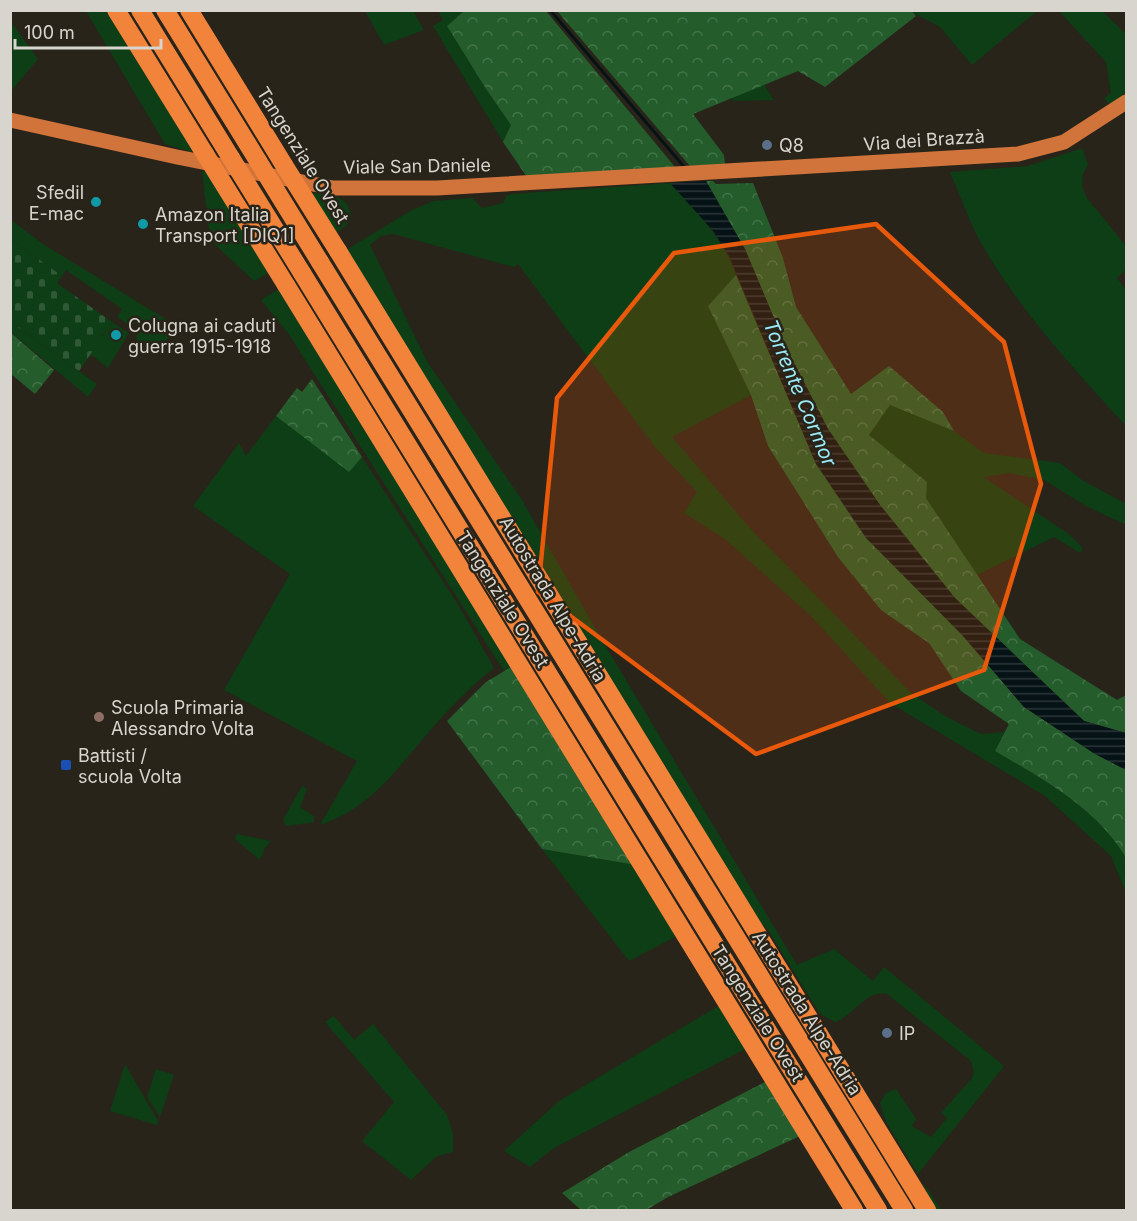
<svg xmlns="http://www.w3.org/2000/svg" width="1137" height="1221" font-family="Inter,sans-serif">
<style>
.grass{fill:#0d3e15}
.forest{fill:url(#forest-crowns)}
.cemetery{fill:url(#cemetery-stones)}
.water{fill:url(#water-rules)}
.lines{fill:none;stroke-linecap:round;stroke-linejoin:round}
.stream{stroke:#061316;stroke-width:3}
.major{stroke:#d0743b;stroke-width:15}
.highway{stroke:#f2833b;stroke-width:18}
.highway-bridge{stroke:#f2833b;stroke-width:18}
.marked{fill:#e8590c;fill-opacity:0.2;stroke:#e8590c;stroke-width:4.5;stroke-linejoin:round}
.service-dot{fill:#5c6f8a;stroke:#282419;stroke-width:2}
.culture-dot{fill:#0f9aa8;stroke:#282419;stroke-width:2}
.education-dot{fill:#8d6e63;stroke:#282419;stroke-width:2}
.transit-dot{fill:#1a4fb4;stroke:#282419;stroke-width:2}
.labels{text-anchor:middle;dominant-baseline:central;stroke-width:5;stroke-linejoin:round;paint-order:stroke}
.street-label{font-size:18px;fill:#d7d5ce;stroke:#282419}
.poi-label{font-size:18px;fill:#d7d5ce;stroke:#282419;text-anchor:start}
.water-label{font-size:20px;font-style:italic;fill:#9deaf8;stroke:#282419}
</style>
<defs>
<pattern id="forest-crowns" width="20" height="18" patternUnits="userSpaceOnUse" patternTransform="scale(1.5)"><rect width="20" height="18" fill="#245d2b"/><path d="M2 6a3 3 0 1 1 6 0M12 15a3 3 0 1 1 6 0" fill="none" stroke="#437349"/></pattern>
<pattern id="cemetery-stones" width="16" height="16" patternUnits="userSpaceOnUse" patternTransform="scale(1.5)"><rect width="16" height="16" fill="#0d3e15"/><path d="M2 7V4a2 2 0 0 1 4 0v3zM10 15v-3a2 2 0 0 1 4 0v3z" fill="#305936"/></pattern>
<pattern id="water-rules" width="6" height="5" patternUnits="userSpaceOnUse" patternTransform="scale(1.5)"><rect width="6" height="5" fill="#061316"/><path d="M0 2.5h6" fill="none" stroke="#2a3437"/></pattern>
</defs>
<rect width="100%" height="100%" fill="#282419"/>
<g class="grass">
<path d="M86,11H106L196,153L165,144Z"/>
<path d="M365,11H413L424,30L384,45Z"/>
<path d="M438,11H464L447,26L486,89L512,125L503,142L433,26L443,20Z"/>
<path d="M1037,11L972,65L940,27L912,12Z"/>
<path d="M1059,11H1102L1126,34V92L1110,105L1104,98L1111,93L1106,62Z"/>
<path d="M11,22L38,59L11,91Z"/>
<path d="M763,83L774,100L733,101V97Z"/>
<path d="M1082,148L1088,165L1083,174L1082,186L1087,198L1126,246V270L1117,278L1126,290V426C1074,369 1020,311 981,243C969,221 960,195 950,172L1028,166Z"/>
<path d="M202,171L209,173L270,272L254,281L210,240Z"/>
<path d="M670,183C697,211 723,238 736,275L708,306L751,395L672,437L748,526L911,693L945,716L981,734L1005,732L995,751C1036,775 1105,811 1125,856C1129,865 1126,882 1126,893L1111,856L1045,796L890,703L813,618L725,539L684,513L697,492L655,447L518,264L514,267L393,234L381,236L370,245L428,363L522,500L599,635L797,965L834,949L873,981L884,967L1004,1066L918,1174L941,1210H933L924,1184L886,1122L880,1103L886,1093L896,1089L916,1119L912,1126L931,1137L947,1118L941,1113L972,1078L974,1072L971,1061L887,994C865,990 854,1016 835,1022L820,1014L768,930L753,915L346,250L412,210L433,201L472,198L482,208L503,203L506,196L511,194Z"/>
<path d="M312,193C329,195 349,195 351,216L347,225L336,233Z"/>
<path d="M11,220L43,244L172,323L178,333L161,343L139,345L136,337L144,322L139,317L132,327L117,317L122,309L66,270L62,276L11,239Z"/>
<path d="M280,288L513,666L504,671L288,333L261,300Z"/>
<path d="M11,322L97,384L88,397L11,332Z"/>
<path d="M112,322L129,333L108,368L90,354L99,342L96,339L98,336L104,335Z"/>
<path d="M890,405L954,431L984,453L1060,463L1082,480L1126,504V525L1086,506L1044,480L1010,473L983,477L1069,534L1083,548L1080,553L1054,537L977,575L926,498L869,435Z"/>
<path d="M276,416L349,471L362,457L459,606L494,668C467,689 444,714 422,740C391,777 367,809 320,825L357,761L224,690L290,574L193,506L239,443L246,456Z"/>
<path d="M302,786L307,789L300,807L314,816V822L288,826L284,823V818Z"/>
<path d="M237,834L271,841L265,848L260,860L235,839Z"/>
<path d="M542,849L636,865L679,935L629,961Z"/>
<path d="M720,1005L747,1048L554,1148L530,1167L504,1151L559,1101Z"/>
<path d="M334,1016L354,1040L373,1024L447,1115L453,1133V1152L437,1156L411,1180L362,1141L394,1102L325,1022Z"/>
<path d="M125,1064L158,1121L157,1125L110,1111Z"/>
<path d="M156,1069L174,1075L160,1117L147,1097Z"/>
</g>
<g class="forest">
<path d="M911,10L916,16L825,87L798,71L693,114L724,155L725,164L690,166L557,11Z"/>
<path d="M464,11H546L675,167L527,177L503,142L511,125L486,89L447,26Z"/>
<path d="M706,181H713L716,184L753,183L783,258L796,307L851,394L889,366L943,412L954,431L890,405L869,435L927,482L926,498L1020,639L1117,700L1126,695V733L1084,721L955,598L880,505L828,429L787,349L745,249Z"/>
<path d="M736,275L816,464L1024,707L1092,752L1126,770V858C1097,808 1044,780 995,751L1009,724L961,691L929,643L881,610L838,557L768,446L751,395L708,306Z"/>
<path d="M10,332L54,370L35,394L11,374Z"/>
<path d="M312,379L362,457L349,472L276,416L297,388L302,392Z"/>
<path d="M513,666L636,865L542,849L447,721L486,682Z"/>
<path d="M767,1081L800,1136L668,1197L646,1210H581L562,1193L629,1152Z"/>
</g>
<path class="cemetery" d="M11,239L62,276L57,283L112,322L103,335L98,336L99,342L79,371L11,322Z"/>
<path class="water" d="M706,181L745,249L787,349L828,429L880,505L955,598L1084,721L1126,733V770L1095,754L1024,707L963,636L866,538L816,464L729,256L714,232L670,183Z"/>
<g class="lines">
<path class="stream" d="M550,10L686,169"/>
<path class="major" d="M10,120L177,157L333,188H437L1018,154L1064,142L1126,102"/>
<g class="highway">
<path d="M116,10L205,154"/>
<path d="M140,10L231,158"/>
<path d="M165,10L258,161"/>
<path d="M189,10L284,165"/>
<path d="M338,251L927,1210"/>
<path d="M320,262L904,1210"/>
<path d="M302,273L878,1210"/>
<path d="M286,285L854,1210"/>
</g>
<g class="highway-bridge">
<path d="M205,154L286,285"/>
<path d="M231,158L302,273"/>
<path d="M258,161L320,262"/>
<path d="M284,165L338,251"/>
</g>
</g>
<path class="marked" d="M876,224L1004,342L1041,484L984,670L756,754L538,592L557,398L674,253Z"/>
<g class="service-dot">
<circle cx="767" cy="145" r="6"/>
<circle cx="887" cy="1033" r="6"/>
</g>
<g class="culture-dot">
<circle cx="96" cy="202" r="6"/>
<circle cx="143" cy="224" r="6"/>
<circle cx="116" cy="335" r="6"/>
</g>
<circle class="education-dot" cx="99" cy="717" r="6"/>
<rect class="transit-dot" x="60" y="759" width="12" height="12" rx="3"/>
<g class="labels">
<g class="street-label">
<text transform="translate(924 140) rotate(-4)">Via dei Brazzà</text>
<text transform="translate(303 155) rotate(58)">Tangenziale Ovest</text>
<text transform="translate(417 166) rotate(-1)">Viale San Daniele</text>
<text transform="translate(503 599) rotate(58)">Tangenziale Ovest</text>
<text transform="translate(553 599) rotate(59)">Autostrada Alpe-Adria</text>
<text transform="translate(758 1013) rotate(58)">Tangenziale Ovest</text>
<text transform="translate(807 1013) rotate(58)">Autostrada Alpe-Adria</text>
</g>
<g class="poi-label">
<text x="779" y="145">Q8</text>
<text x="84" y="192" text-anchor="end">Sfedil<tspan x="84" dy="21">E-mac</tspan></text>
<text x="155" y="214">Amazon Italia<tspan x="155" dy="21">Transport [DIQ1]</tspan></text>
<text x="128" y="325">Colugna ai caduti<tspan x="128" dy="21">guerra 1915-1918</tspan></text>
<text x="111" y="707">Scuola Primaria<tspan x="111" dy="21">Alessandro Volta</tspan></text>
<text x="78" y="755">Battisti /<tspan x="78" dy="21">scuola Volta</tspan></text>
<text x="899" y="1033">IP</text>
</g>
<g class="water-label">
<text transform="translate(800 393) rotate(67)">Torrente Cormor</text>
</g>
</g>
<rect width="1137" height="1221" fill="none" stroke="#d7d5ce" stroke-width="24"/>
<path d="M15 39v9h146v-9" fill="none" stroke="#d7d5ce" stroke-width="3"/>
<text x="24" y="39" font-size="18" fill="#d7d5ce" stroke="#282419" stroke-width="4.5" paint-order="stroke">100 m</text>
</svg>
